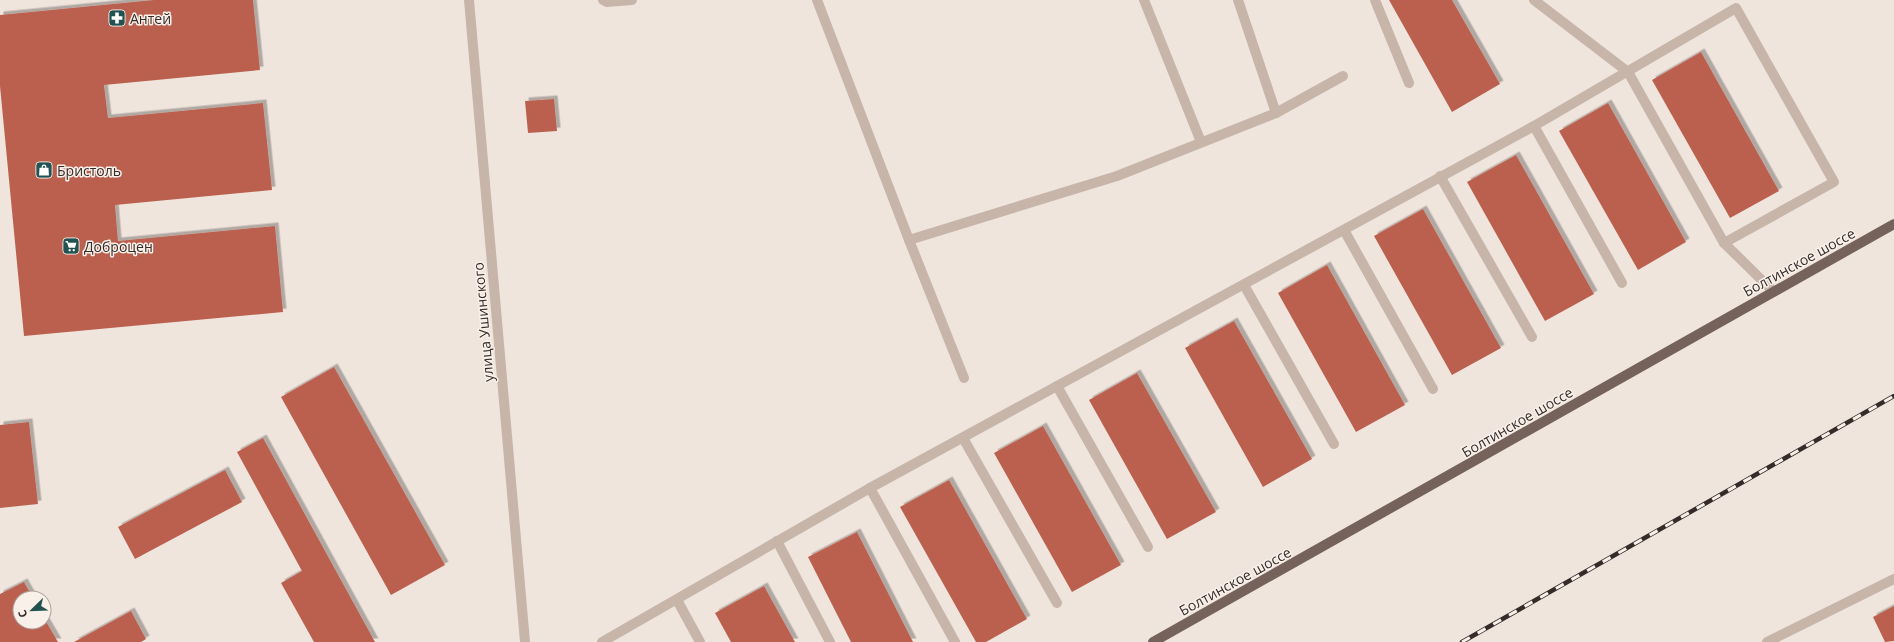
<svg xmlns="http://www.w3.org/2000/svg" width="1894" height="642" font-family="'Open Sans',sans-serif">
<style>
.building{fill:#bb614f;filter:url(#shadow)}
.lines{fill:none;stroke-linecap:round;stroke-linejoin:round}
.service{stroke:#c7b5aa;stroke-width:10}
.minor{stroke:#c7b5aa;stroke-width:10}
.primary{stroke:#75625b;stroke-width:10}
.rail-casing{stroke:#352b29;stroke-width:4.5}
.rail{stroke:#f8f0e9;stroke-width:3;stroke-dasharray:9;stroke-linecap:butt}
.labels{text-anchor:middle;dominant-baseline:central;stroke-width:3;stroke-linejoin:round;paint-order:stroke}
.poi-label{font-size:14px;fill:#352b29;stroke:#f8f0e9;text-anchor:start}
.street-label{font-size:14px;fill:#352b29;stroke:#f8f0e9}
</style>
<defs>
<filter id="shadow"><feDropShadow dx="3.5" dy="-3.5" stdDeviation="0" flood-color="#0004"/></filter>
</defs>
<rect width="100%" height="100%" fill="#f0e5dd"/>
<g class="building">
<path d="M154,0H253L260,70L104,85L108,118L263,103L272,190L115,205L118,241L275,226L283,312L24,336L0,86V15Z"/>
<path d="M1389,0H1452L1500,84L1452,112Z"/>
<path d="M1701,52L1779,191L1730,218L1652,80Z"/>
<path d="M554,99L557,131L528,133L525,101Z"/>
<path d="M1608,103L1686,242L1638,270L1559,131Z"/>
<path d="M1516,155L1594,294L1545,321L1467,182Z"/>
<path d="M1423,209L1501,348L1452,375L1374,236Z"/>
<path d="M1327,265L1405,405L1356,432L1278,293Z"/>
<path d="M1234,321L1312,459L1263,487L1185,348Z"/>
<path d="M334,367L445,565L391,595L281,397Z"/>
<path d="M1137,373L1216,512L1167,539L1089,400Z"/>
<path d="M29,422L38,504L0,508V425Z"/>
<path d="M1043,426L1121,565L1072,592L994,453Z"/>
<path d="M263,438L375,642H314L281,583L302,571L237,452Z"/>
<path d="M225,470L242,502L135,559L118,527Z"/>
<path d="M949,480L1027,619L986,642H976L900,507Z"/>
<path d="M857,532L913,642H851L808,557Z"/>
<path d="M24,582L33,598H20V622H44V618L58,642H0V594Z"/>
<path d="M764,586L795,642H731L715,613Z"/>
<path d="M1894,606V641L1885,642L1873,617Z"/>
<path d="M131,611L146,639L141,642H74Z"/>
</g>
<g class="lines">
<g class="service">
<path d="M603,0L607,2L632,0"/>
<path d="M817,0L909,240L1117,176L1276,113L1238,0"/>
<path d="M1144,0L1201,142"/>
<path d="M1375,0L1409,83"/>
<path d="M1534,0L1628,72L1724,243L1774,292"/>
<path d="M1276,113L1343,76"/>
<path d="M1534,126L1622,283"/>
<path d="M1440,176L1532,337"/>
<path d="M1344,230L1433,389"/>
<path d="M909,240L964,378"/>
<path d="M1244,285L1334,444"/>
<path d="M1057,386L1148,547"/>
<path d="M963,438L1057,603"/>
<path d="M870,488L955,642"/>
<path d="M777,541L830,642"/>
<path d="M677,600L700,642"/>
<path d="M602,642L870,488L1534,126L1736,8L1834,182L1724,243"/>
<path d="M1767,642L1894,579"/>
</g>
<path class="minor" d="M469,0L525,642"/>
<path class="primary" d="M1153,642L1894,224"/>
<g class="rail-casing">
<path id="rail" d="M1462,642L1894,396"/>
</g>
<use href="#rail" class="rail"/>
</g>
<defs>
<g id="pharmacy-square" transform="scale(0.9)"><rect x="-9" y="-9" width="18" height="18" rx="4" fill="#225352" stroke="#f8f0e9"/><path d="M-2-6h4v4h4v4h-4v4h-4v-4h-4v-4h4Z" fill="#fff"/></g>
<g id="shop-square" transform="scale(0.9)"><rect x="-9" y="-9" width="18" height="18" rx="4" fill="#225352" stroke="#f8f0e9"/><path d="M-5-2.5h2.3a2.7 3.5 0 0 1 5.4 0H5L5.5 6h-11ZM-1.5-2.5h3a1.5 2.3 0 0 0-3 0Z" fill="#fff"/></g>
<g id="supermarket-square" transform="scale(0.9)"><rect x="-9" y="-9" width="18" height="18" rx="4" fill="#225352" stroke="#f8f0e9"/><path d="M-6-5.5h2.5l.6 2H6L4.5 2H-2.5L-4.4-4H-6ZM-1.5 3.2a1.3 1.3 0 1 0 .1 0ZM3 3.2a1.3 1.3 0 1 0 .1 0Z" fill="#fff"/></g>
</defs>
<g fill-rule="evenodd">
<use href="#pharmacy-square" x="117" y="18"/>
<use href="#shop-square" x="44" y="170"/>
<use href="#supermarket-square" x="71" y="246"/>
</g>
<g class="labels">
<g class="poi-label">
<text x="130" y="18">Антей</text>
<text x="57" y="170">Бристоль</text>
<text x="84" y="246">Доброцен</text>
</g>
<g class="street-label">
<text transform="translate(1799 262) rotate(-29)">Болтинское шоссе</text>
<text transform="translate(483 322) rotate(-95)">улица Ушинского</text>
<text transform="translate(1517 422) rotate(-30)">Болтинское шоссе</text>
<text transform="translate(1235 581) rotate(-29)">Болтинское шоссе</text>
</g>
</g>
<g transform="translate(32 610) rotate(247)"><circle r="19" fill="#f8f0e9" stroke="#aaa19c"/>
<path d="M0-3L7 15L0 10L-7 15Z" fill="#225352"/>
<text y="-6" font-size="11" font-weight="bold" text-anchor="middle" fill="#352b29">С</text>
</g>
</svg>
